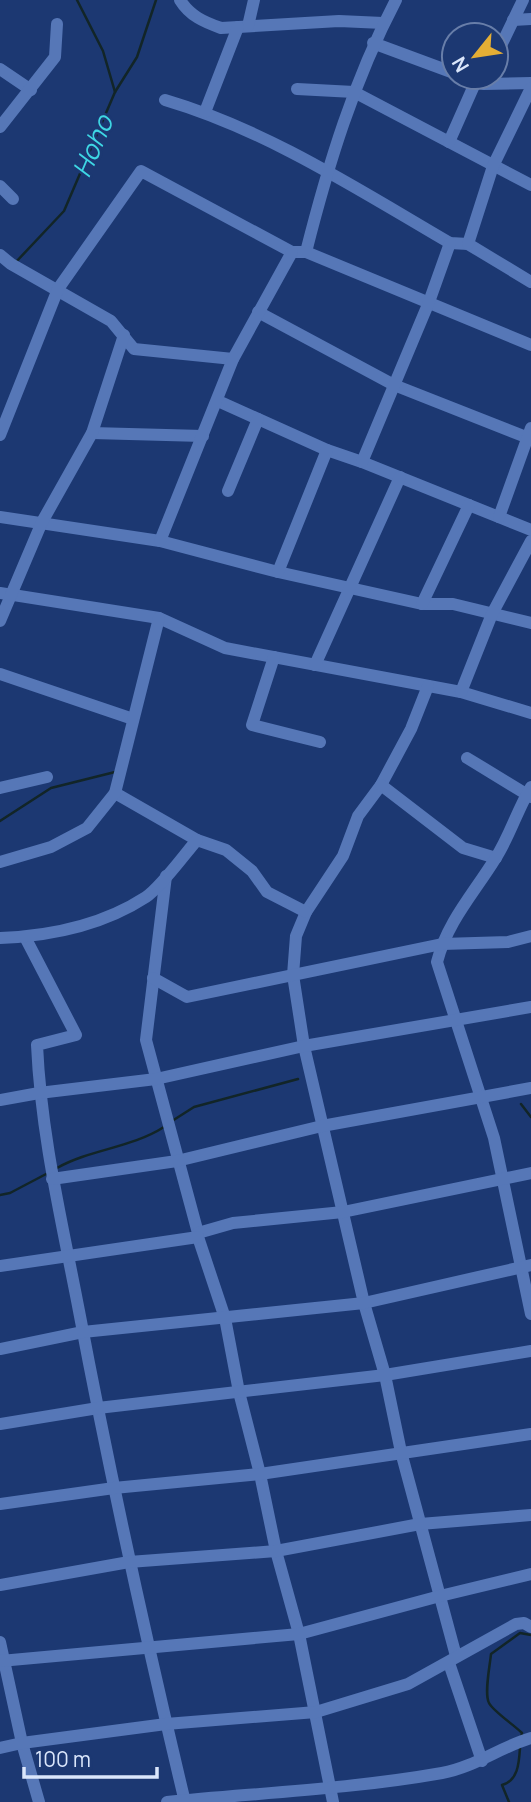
<svg xmlns="http://www.w3.org/2000/svg" width="531" height="1802" font-family="Manrope,sans-serif">
<style>
.lines{fill:none;stroke-linecap:round;stroke-linejoin:round}
.stream{stroke:#122527;stroke-width:2.5}
.minor{stroke:#5677b7;stroke-width:12}
.labels{text-anchor:middle;dominant-baseline:central;stroke-width:5;stroke-linejoin:round;paint-order:stroke}
.water-label{font-size:26px;font-style:italic;fill:#3ed7e4;stroke:#1c3872}
</style>
<rect width="100%" height="100%" fill="#1c3872"/>
<g class="lines">
<g class="stream">
<path d="M77,0L103,51L115,92"/>
<path d="M15,263L64,211L115,92L137,57L156,0"/>
<path d="M0,821L51,788L115,772"/>
<path d="M521,1104L531,1117"/>
<path d="M172,1121L194,1107L298,1079"/>
<path d="M57,1168C91,1149 131,1148 164,1127"/>
<path d="M0,1195L10,1193L48,1173"/>
<path d="M521,1738L522,1733C514,1725 493,1711 489,1703C484,1694 490,1665 491,1654L520,1633L531,1635"/>
<path d="M509,1802L502,1785C518,1781 519,1763 520,1748"/>
</g>
<g class="minor">
<path d="M180,0C190,16 204,22 221,28L339,21L383,23"/>
<path d="M513,20L531,19"/>
<path d="M248,26L254,0"/>
<path d="M373,43L454,73"/>
<path d="M496,56L523,0"/>
<path d="M0,69L31,90"/>
<path d="M465,77L483,84L531,83"/>
<path d="M297,89L354,92L531,185"/>
<path d="M165,100C267,130 359,190 450,243L468,244L531,282"/>
<path d="M205,112L238,27"/>
<path d="M0,127L55,57L57,24"/>
<path d="M449,142L476,81"/>
<path d="M0,186L13,199"/>
<path d="M468,244L493,166L531,88"/>
<path d="M306,252C328,165 354,80 396,0"/>
<path d="M0,255L11,264L111,321L134,349L233,359"/>
<path d="M258,312L394,385L531,439"/>
<path d="M218,401L327,450L362,462L531,530"/>
<path d="M92,433L203,436"/>
<path d="M0,435L58,289L141,171L292,252H306L531,345"/>
<path d="M362,462L429,302L450,243"/>
<path d="M228,491L258,419"/>
<path d="M0,517L160,541L278,572L422,604H453L531,623"/>
<path d="M499,517L531,428"/>
<path d="M160,541L233,359L292,252"/>
<path d="M278,572L327,450"/>
<path d="M0,593L159,618L225,648L461,692L531,713"/>
<path d="M422,604L469,505"/>
<path d="M0,621L42,522L92,433L124,335"/>
<path d="M274,657L252,725L320,742"/>
<path d="M315,665L400,477"/>
<path d="M0,674L133,719"/>
<path d="M428,686L411,729L381,785L358,816L343,856L306,912L296,936L293,975L304,1046L364,1303L385,1375L401,1452L456,1656"/>
<path d="M461,692L492,614L531,541"/>
<path d="M467,758L531,797"/>
<path d="M381,785L463,848L496,858"/>
<path d="M531,787C517,810 510,836 495,859C474,893 447,922 437,962L494,1138L531,1314"/>
<path d="M0,788L47,777"/>
<path d="M115,793L197,840L226,850L252,871L267,892L306,912"/>
<path d="M0,862L51,847L87,828L115,793L159,618"/>
<path d="M166,876L146,1040L198,1233V1237L225,1318L239,1392L260,1474L276,1551L299,1634L333,1802"/>
<path d="M25,937L76,1035L37,1045C41,1135 62,1222 79,1311C110,1475 146,1639 185,1802"/>
<path d="M0,938C50,936 103,925 146,897C161,887 184,855 197,840"/>
<path d="M153,978L187,997L442,944L508,942L531,936"/>
<path d="M0,1100L39,1093L156,1079L304,1046L531,1007"/>
<path d="M52,1179L177,1161L322,1126L531,1088"/>
<path d="M198,1233L233,1223L343,1212L531,1173"/>
<path d="M0,1266L198,1237"/>
<path d="M0,1349L83,1332L364,1303L531,1265"/>
<path d="M0,1424L98,1408L385,1375L531,1351"/>
<path d="M0,1504L114,1488L260,1474L531,1434"/>
<path d="M0,1585L129,1562L276,1551L420,1524L531,1515"/>
<path d="M0,1642L22,1743L39,1802"/>
<path d="M0,1661L299,1634L440,1596L531,1574"/>
<path d="M449,1663L482,1761"/>
<path d="M0,1748L22,1743L166,1724L316,1712L408,1684L516,1624L524,1623L531,1627"/>
<path d="M167,1802C258,1793 351,1789 442,1773C475,1767 500,1747 531,1738"/>
</g>
</g>
<g class="labels">
<g class="water-label">
<text transform="translate(92 146) rotate(-67)">Hoho</text>
</g>
</g>
<g transform="translate(475 56) rotate(240)"><circle r="33" fill="#1c3872" stroke="#687ea9" stroke-width="2"/>
<path d="M0-5L12 26L0 18L-12 26Z" fill="#e4ae35"/>
<text y="-10" font-size="19" font-weight="bold" text-anchor="middle" fill="#dae6fb">N</text>
</g>
<path d="M24 1767v10h133v-10" fill="none" stroke="#dae6fb" stroke-width="3.5"/>
<text x="35" y="1767" font-size="21" fill="#dae6fb" stroke="#1c3872" stroke-width="5" paint-order="stroke">100 m</text>
</svg>
